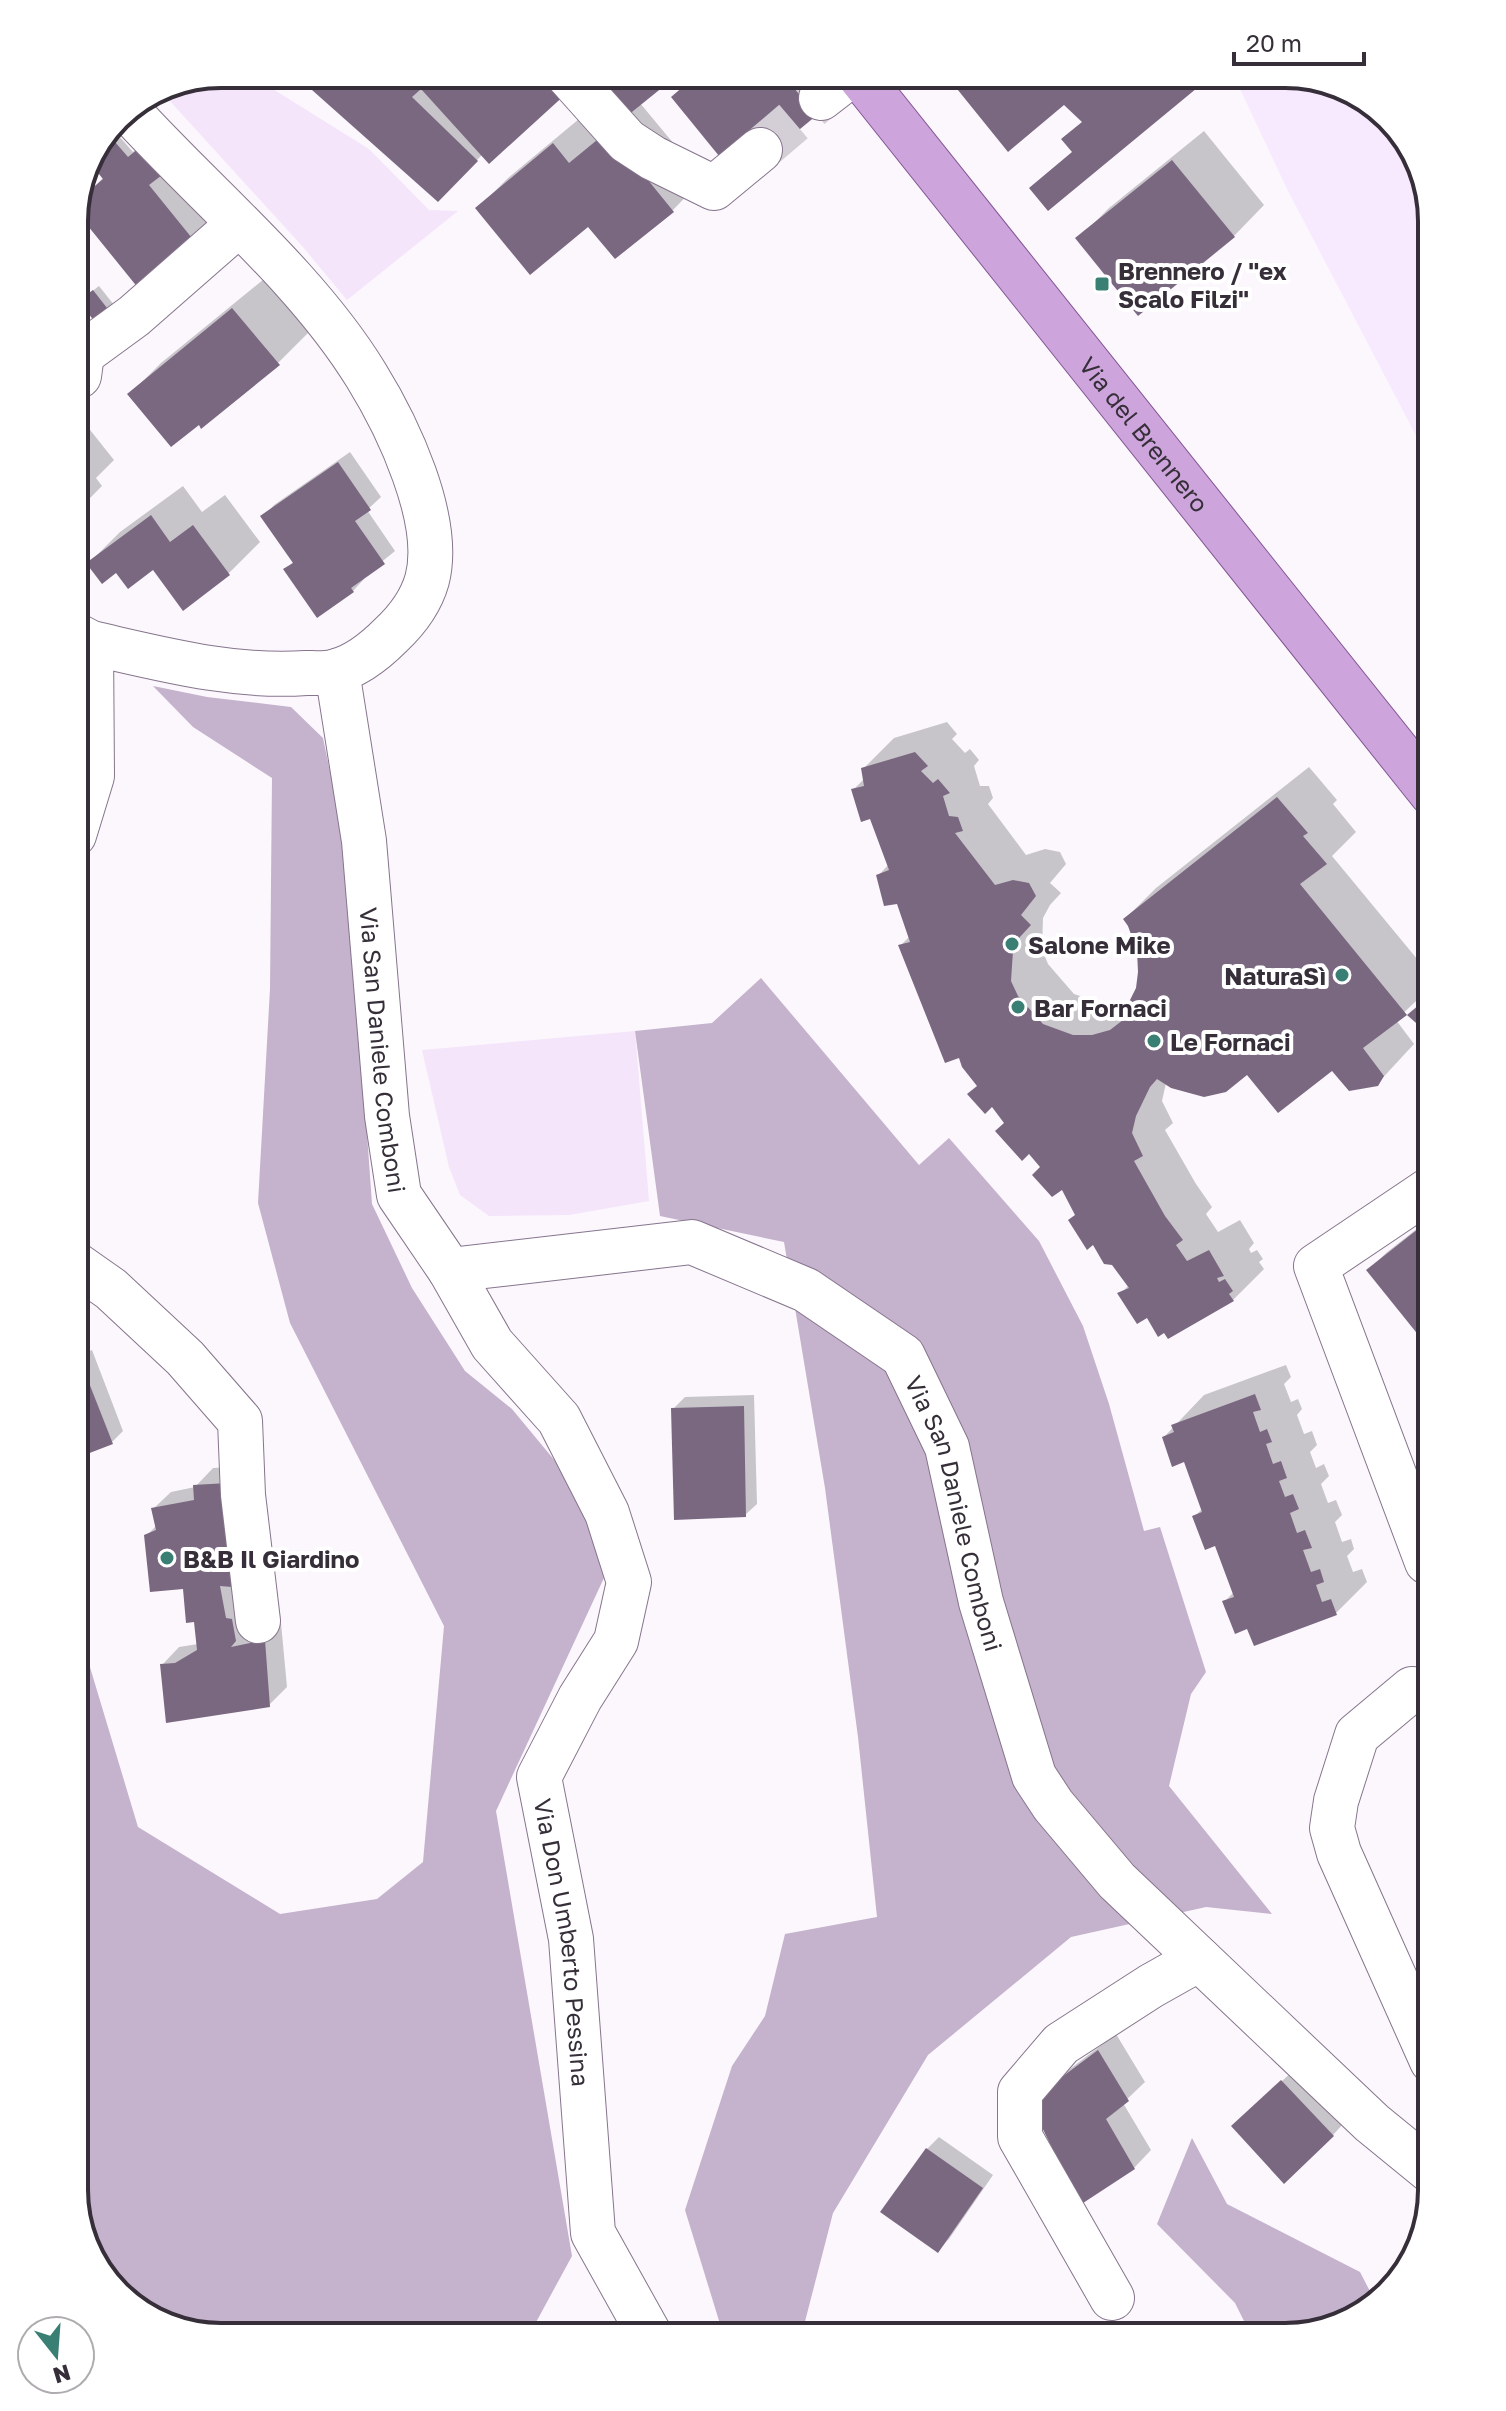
<svg xmlns="http://www.w3.org/2000/svg" width="1506" height="2411" font-family="'Golos Text',sans-serif">
<style>
.built{fill:#f8eafe}
.green{fill:#f4e5fa}
.forest{fill:#c5b2cc}
.shadow{fill:#0003}
.building{fill:#7a6881}
.lines{fill:none;stroke-linecap:round;stroke-linejoin:round}
.minor-tunnel{stroke:#d4cfd6;stroke-width:44;stroke-dasharray:44 22;stroke-linecap:butt}
.minor-casing{stroke:#86758d;stroke-width:46}
.major-casing{stroke:#835594;stroke-width:46}
.minor{stroke:#fff;stroke-width:44}
.major{stroke:#cda5dc;stroke-width:44}
.poi-dot{fill:#3a7f74;stroke:#fff;stroke-width:3}
.labels{text-anchor:middle;dominant-baseline:central;stroke-width:8;stroke-linejoin:round;paint-order:stroke}
.poi-label{font-size:24px;font-weight:bold;fill:#362f39;stroke:#fff;text-anchor:start}
.street-label{font-size:24px;fill:#362f39;stroke:#fff}
.rim{fill:none;stroke:#362f39;stroke-width:4}
</style>
<rect width="100%" height="100%" fill="#fbf7fd"/>
<path class="built" d="M1233,74H1295L1367,99L1417,156L1432,221V466L1287,189Z"/>
<g class="green">
<path d="M188,80L268,86L369,149L429,210L458,211L347,300L303,247L159,89L165,85Z"/>
<path d="M635,1031L649,1201L569,1215L489,1216L460,1195L449,1167L422,1050Z"/>
</g>
<g class="forest">
<path d="M153,686L207,697L291,707L323,738L347,853L372,1204L412,1288L465,1371L512,1409L565,1473L609,1567L496,1811L572,2256L528,2337H212L140,2312L89,2255L74,2190V1614L138,1827L280,1914L377,1899L423,1862L444,1626L290,1323L258,1203L270,989L272,778L193,727Z"/>
<path d="M761,978L919,1165L949,1138L1039,1241L1083,1326L1109,1404L1144,1531L1160,1527L1206,1672L1191,1694L1169,1786L1272,1914L1206,1907L1071,1937L928,2055L833,2213L801,2337H724L685,2210L732,2066L765,2016L785,1934L877,1917L858,1737L825,1488L784,1242L660,1216L635,1031L712,1023Z"/>
<path d="M1192,2138L1227,2204L1360,2272L1374,2299L1350,2322L1285,2337H1252L1235,2303L1157,2224Z"/>
</g>
<g class="shadow">
<path d="M297,74H583L483,154L438,199Z"/>
<path d="M613,74H675L640,103L703,179L673,210L589,225L477,209L508,178L585,114L599,89Z"/>
<path d="M696,74H858L827,105L674,97Z"/>
<path d="M112,128L133,152L160,128L229,215L198,246L78,203L104,177L95,166Z"/>
<path d="M1204,131L1264,205L1234,236L1078,239L1109,208Z"/>
<path d="M264,279L309,332L278,363L130,394L161,363Z"/>
<path d="M99,286L118,310L113,316L86,296Z"/>
<path d="M75,411L114,460L96,478L102,486L74,514Z"/>
<path d="M350,452L381,497L367,510L395,551L363,577L364,579L353,591L286,570L294,561L263,517L274,505Z"/>
<path d="M183,486L202,512L225,495L260,542L229,573L153,568L117,571L89,563L120,532Z"/>
<path d="M947,722L957,734L952,739L965,753L970,749L979,760L974,766L980,786H989L993,798L988,804L1026,855L1045,849L1060,852L1066,864L1050,883L1061,893L1050,905L1043,918L1042,949L1048,964L1074,994L1105,1004L1131,1003L1138,989L1139,950L1125,919L1156,888L1309,767L1337,800L1333,804L1356,832L1332,856L1432,977V986L1396,1020L1414,1044L1377,1084L1333,1068L1248,1073L1166,1083L1162,1101L1173,1123L1165,1130L1196,1184L1212,1207L1206,1214L1218,1232L1240,1220L1254,1243L1249,1249L1251,1253L1257,1250L1263,1259L1259,1262L1264,1269L1233,1300L1147,1316L1120,1294L1129,1285L1077,1214L1063,1187L1043,1167L979,1086L901,945L910,936L899,901L878,876L889,864L871,817L853,790L865,778L863,769L894,738Z"/>
<path d="M1432,1217V1349L1368,1271L1386,1253Z"/>
<path d="M92,1350L123,1431L111,1443L74,1457V1358Z"/>
<path d="M1286,1365L1291,1377L1284,1384L1291,1402L1298,1399L1302,1409L1297,1415L1304,1434L1312,1431L1317,1445L1310,1452L1316,1468L1324,1464L1329,1476L1321,1484L1328,1503L1336,1500L1342,1515L1335,1522L1342,1542L1351,1539L1354,1549L1347,1556L1353,1572L1362,1569L1367,1582L1336,1613L1249,1627L1224,1602L1234,1592L1216,1544L1195,1516L1203,1508L1185,1460L1164,1437L1204,1395Z"/>
<path d="M754,1395L757,1504L745,1515L673,1409L685,1397Z"/>
<path d="M244,1466L245,1631L281,1623L287,1687L269,1705L162,1665L179,1647L198,1644L195,1619L185,1587L146,1536L157,1525L153,1509L171,1492L195,1487L213,1468Z"/>
<path d="M1116,2034L1145,2082L1123,2103L1151,2150L1134,2168L1048,2091L1066,2072Z"/>
<path d="M1294,2070L1344,2123L1333,2135L1245,2115Z"/>
<path d="M939,2137L993,2175L949,2239L938,2250L927,2149Z"/>
</g>
<g class="building">
<path d="M294,74H552L568,92L489,164L421,89L412,97L478,161L438,202Z"/>
<path d="M614,74H679L622,120L596,89Z"/>
<path d="M698,74H802L828,106L766,157L728,167L671,97Z"/>
<path d="M945,74H1214L1048,211L1029,188L1072,152L1061,139L1082,122L1064,105L1008,152Z"/>
<path d="M608,131L674,212L615,259L588,227L530,275L475,208L553,143L569,163Z"/>
<path d="M109,135L128,157L144,144L166,172L149,185L200,248L143,294L75,210L80,199L103,179L94,168Z"/>
<path d="M1172,160L1235,237L1138,316L1075,238Z"/>
<path d="M93,290L114,317L100,328L78,301Z"/>
<path d="M232,308L280,365L201,429L199,425L171,447L127,394Z"/>
<path d="M338,462L371,510L355,521L385,564L351,588L354,592L317,618L283,569L293,563L260,516Z"/>
<path d="M151,515L170,542L193,525L230,575L183,611L153,570L128,589L116,573L102,584L86,563Z"/>
<path d="M915,752L928,766L921,771L933,783L938,779L950,793L943,796L949,816L958,817L963,831L955,833L995,885L1013,880L1029,883L1036,896L1021,915L1031,925L1019,938L1013,951L1011,981L1018,996L1043,1024L1073,1035H1092L1110,1030L1123,1020L1119,1014L1129,1002L1136,988L1138,972L1137,951L1128,926L1123,919L1277,797L1308,833L1303,836L1327,864L1300,884L1407,1015L1363,1048L1384,1076L1378,1086L1349,1091L1332,1071L1278,1113L1247,1075L1226,1092L1204,1097L1171,1088L1157,1079L1150,1087L1136,1116L1132,1133L1143,1156L1134,1161L1165,1216L1183,1240L1176,1245L1187,1261L1209,1250L1224,1276L1217,1278L1219,1282L1225,1279L1233,1291L1229,1294L1234,1301L1168,1339L1164,1333L1158,1337L1147,1318L1137,1324L1117,1293L1129,1288L1112,1265L1104,1264L1093,1245L1087,1250L1068,1220L1075,1215L1062,1190L1052,1197L1032,1175L1040,1167L1029,1154L1022,1161L995,1131L1004,1123L992,1107L985,1114L967,1094L977,1086L962,1067L959,1058L945,1063L898,945L910,942L897,904L884,906L876,875L889,870L870,819L861,822L851,789L864,786L861,768Z"/>
<path d="M1432,994V1037L1407,1015Z"/>
<path d="M1432,1218V1352L1366,1270Z"/>
<path d="M80,1360L113,1444L74,1459V1363Z"/>
<path d="M1255,1394L1261,1410L1253,1412L1260,1432L1267,1429L1272,1442L1266,1444L1273,1464L1281,1461L1287,1478L1279,1481L1285,1497L1293,1494L1299,1509L1290,1513L1297,1533L1305,1530L1312,1548L1303,1550L1311,1572L1320,1569L1324,1582L1316,1585L1322,1602L1331,1599L1337,1615L1254,1646L1247,1629L1235,1634L1222,1601L1234,1597L1215,1546L1205,1550L1192,1516L1202,1512L1184,1462L1172,1467L1162,1437L1174,1432L1171,1425Z"/>
<path d="M744,1406L746,1517L674,1520L671,1408Z"/>
<path d="M228,1483L232,1587L220,1586L226,1618L232,1619L236,1641L231,1647L265,1640L270,1707L166,1723L160,1664L175,1663L197,1650L194,1622L186,1623L183,1589L150,1592L144,1535L156,1530L151,1508L194,1500L193,1485Z"/>
<path d="M1098,2050L1129,2101L1106,2119L1135,2169L1080,2205L1035,2113L1046,2089Z"/>
<path d="M1281,2080L1334,2136L1284,2184L1231,2126Z"/>
<path d="M926,2148L983,2188L938,2253L880,2212Z"/>
</g>
<g class="lines">
<path class="minor-tunnel" d="M760,150L821,98"/>
<g class="minor-casing">
<g id="minor">
<path d="M567,74L627,141L653,158L714,188L760,150"/>
<path d="M821,98L852,74"/>
<path d="M79,376L82,354L134,316L239,224"/>
<path d="M74,634L91,643C162,659 232,678 306,673C315,673 327,674 336,671C356,666 377,649 391,635C407,620 421,601 427,580C443,520 397,425 366,375C305,276 206,196 128,110"/>
<path id="s1" d="M337,671L364,841L387,1116L399,1195L450,1270L692,1242L806,1290L903,1356L947,1447L981,1602L1034,1776L1053,1805L1117,1881L1372,2123L1432,2172"/>
<path d="M74,835L92,776L91,643"/>
<path d="M74,1263L111,1289L185,1358L240,1421L243,1495L258,1621"/>
<path id="s2" d="M450,1270L492,1344L559,1419L607,1513L629,1582L616,1641L580,1698L539,1777L571,1939L593,2233L651,2337"/>
<path d="M1432,1560L1427,1562L1316,1266L1432,1188"/>
<path d="M1412,1689L1357,1735L1336,1801L1332,1828L1339,1853L1432,2061"/>
<path d="M1112,2298L1020,2137V2092L1061,2044L1151,1986L1199,1959"/>
</g>
</g>
<g class="major-casing">
<g id="major">
<path id="s3" d="M858,74L1432,794"/>
</g>
</g>
<use href="#minor" class="minor"/>
<use href="#major" class="major"/>
</g>
<g class="poi-dot">
<rect x="1094" y="276" width="16" height="16" rx="4"/>
<circle cx="1012" cy="944" r="8"/>
<circle cx="1342" cy="975" r="8"/>
<circle cx="1018" cy="1007" r="8"/>
<circle cx="1154" cy="1041" r="8"/>
<circle cx="167" cy="1558" r="8"/>
</g>
<g class="labels">
<g class="poi-label">
<text x="1118" y="270">Brennero / "ex<tspan x="1118" dy="28">Scalo Filzi"</tspan></text>
<text x="1028" y="944">Salone Mike</text>
<text x="1326" y="975" text-anchor="end">NaturaSì</text>
<text x="1034" y="1007">Bar Fornaci</text>
<text x="1170" y="1041">Le Fornaci</text>
<text x="183" y="1558">B&amp;B Il Giardino</text>
</g>
<g class="street-label">
<text stroke="none"><textPath href="#s3" startOffset="460">Via del Brennero</textPath></text>
<text stroke="none"><textPath href="#s1" startOffset="382">Via San Daniele Comboni</textPath></text>
<text stroke="none"><textPath href="#s1" startOffset="1270">Via San Daniele Comboni</textPath></text>
<text stroke="none"><textPath href="#s2" startOffset="748">Via Don Umberto Pessina</textPath></text>
</g>
</g>
<path d="M0 0H1506V2411H0ZM221 88H1285A133 133 0 0 1 1418 221V2190A133 133 0 0 1 1285 2323H221A133 133 0 0 1 88 2190V221A133 133 0 0 1 221 88Z" fill="#fff" fill-rule="evenodd"/>
<path class="rim" d="M221 88H1285A133 133 0 0 1 1418 221V2190A133 133 0 0 1 1285 2323H221A133 133 0 0 1 88 2190V221A133 133 0 0 1 221 88Z"/>
<g transform="translate(56 2355) rotate(163)"><circle r="38" fill="#ffffff" stroke="#afacb0" stroke-width="2"/>
<path d="M0-6L14 30L0 20L-14 30Z" fill="#3a7f74"/>
<text y="-12" font-size="22" font-weight="bold" text-anchor="middle" fill="#362f39">N</text>
</g>
<path d="M1234 52v12h130v-12" fill="none" stroke="#362f39" stroke-width="4"/>
<text x="1246" y="52" font-size="24" fill="#362f39" stroke="#ffffff" stroke-width="6" paint-order="stroke">20 m</text>
</svg>
